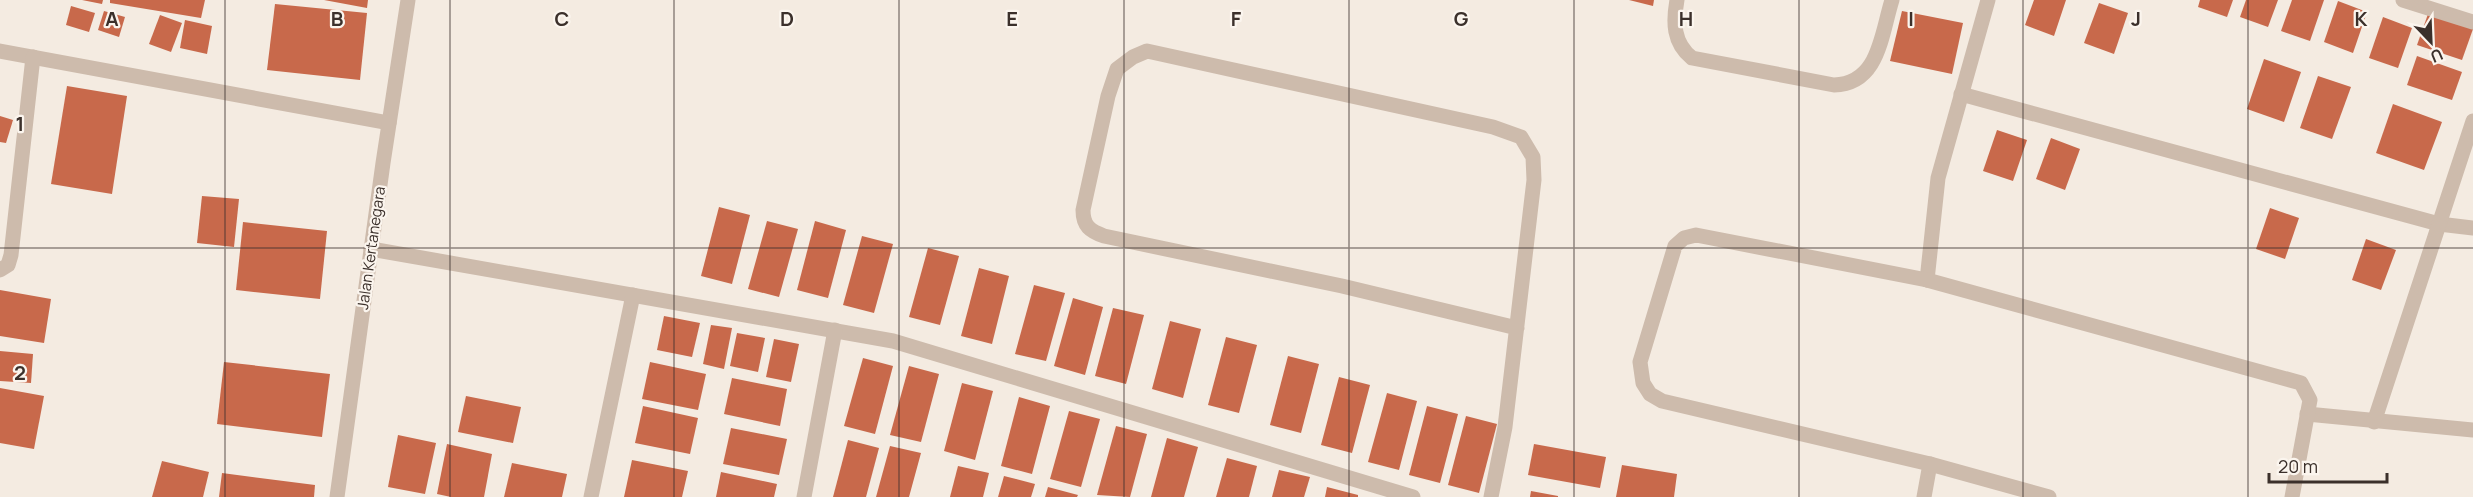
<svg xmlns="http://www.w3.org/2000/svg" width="2473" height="497" font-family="Manrope,sans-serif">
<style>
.building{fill:#c8694b}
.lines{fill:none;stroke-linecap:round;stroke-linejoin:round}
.minor{stroke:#cdbbac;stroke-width:15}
.grid{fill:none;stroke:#3b302b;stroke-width:1.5;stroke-opacity:0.55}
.labels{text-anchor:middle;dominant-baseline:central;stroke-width:4.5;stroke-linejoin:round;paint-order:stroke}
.street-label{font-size:15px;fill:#3b302b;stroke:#fbf5ee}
.grid-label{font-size:20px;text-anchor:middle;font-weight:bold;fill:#3b302b;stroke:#fbf5ee;stroke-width:4.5;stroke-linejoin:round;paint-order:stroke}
</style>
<rect width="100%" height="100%" fill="#f4ebe1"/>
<g class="building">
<path d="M82,0H103L102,4Z"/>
<path d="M110,0H205L201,18L110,3Z"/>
<path d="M324,0H368L367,8Z"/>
<path d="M1629,0H1654L1653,6Z"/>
<path d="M2034,0H2066L2054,36L2025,25Z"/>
<path d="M2200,0H2233L2227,17L2198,7Z"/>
<path d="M2246,0H2278L2268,27L2240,17Z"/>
<path d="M2292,0H2324L2310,41L2281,31Z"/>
<path d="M2338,1L2367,12L2353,53L2324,42Z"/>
<path d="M2099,3L2128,13L2114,54L2084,43Z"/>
<path d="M275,4L367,13L360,80L267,70Z"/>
<path d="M71,6L95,13L89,32L66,25Z"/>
<path d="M104,11L125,17L119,37L98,30Z"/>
<path d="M1902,11L1963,23L1952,74L1890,61Z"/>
<path d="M2428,14L2473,29L2462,60L2417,45Z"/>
<path d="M160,15L182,23L171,52L149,44Z"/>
<path d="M2383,17L2412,28L2398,68L2369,58Z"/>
<path d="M185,20L212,26L207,54L180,48Z"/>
<path d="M2417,56L2462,72L2452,100L2407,85Z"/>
<path d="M2264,59L2301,72L2284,122L2247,109Z"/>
<path d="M2318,76L2351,87L2332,139L2300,128Z"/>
<path d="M67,86L127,96L112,194L51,184Z"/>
<path d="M2393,104L2442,122L2424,170L2376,153Z"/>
<path d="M0,116L13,120L6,143L0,142Z"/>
<path d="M1997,130L2027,140L2013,181L1983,171Z"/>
<path d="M2051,138L2080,149L2065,190L2036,179Z"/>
<path d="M202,196L239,199L234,247L197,243Z"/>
<path d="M719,207L750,215L732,284L701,276Z"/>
<path d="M2270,208L2299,218L2285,259L2256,249Z"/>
<path d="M767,221L798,229L779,297L748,289Z"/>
<path d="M815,221L846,230L828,298L797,290Z"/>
<path d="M243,222L327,231L320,299L236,290Z"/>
<path d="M862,236L893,244L874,313L843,305Z"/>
<path d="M2366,239L2396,250L2381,290L2352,280Z"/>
<path d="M928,248L959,256L940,325L909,317Z"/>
<path d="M979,268L1009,276L992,344L961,336Z"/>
<path d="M1034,285L1065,293L1046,361L1015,354Z"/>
<path d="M0,290L51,299L44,343L0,336Z"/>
<path d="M1073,298L1103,307L1085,375L1054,366Z"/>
<path d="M1113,308L1144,315L1126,384L1095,376Z"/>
<path d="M664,316L700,323L692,357L657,350Z"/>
<path d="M1170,321L1201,329L1183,398L1152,389Z"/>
<path d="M711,325L732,328L724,369L703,364Z"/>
<path d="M737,333L765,338L758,372L730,366Z"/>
<path d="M1226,337L1257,345L1239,413L1208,405Z"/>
<path d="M774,339L799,344L791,382L766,377Z"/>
<path d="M0,351L33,354L31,383L0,381Z"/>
<path d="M1288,356L1319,364L1301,433L1270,425Z"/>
<path d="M863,358L893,366L875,434L844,426Z"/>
<path d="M224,362L330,374L322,437L217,424Z"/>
<path d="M650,362L706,374L698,410L642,399Z"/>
<path d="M909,366L939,374L921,442L890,435Z"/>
<path d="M1339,377L1370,385L1352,453L1321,445Z"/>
<path d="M732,378L787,389L780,426L724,414Z"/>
<path d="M962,383L993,391L975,460L944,451Z"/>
<path d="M0,388L44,396L34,449L0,443Z"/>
<path d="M1387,393L1417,401L1399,470L1368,462Z"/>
<path d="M466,396L521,407L513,443L458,432Z"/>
<path d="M1019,397L1050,406L1032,474L1001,466Z"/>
<path d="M643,406L698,418L690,454L635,443Z"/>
<path d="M1427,406L1458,414L1440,483L1409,475Z"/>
<path d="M1069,411L1100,419L1081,487L1050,479Z"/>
<path d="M1466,416L1497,424L1479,493L1448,485Z"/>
<path d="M1116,426L1147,434L1130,497L1097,495Z"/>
<path d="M731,428L787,439L779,475L723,464Z"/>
<path d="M398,435L436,443L425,494L388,487Z"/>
<path d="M1167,438L1198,447L1184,497H1151Z"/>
<path d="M848,440L879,448L866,497H833Z"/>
<path d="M447,444L492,454L484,497H451L437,494Z"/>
<path d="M1534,444L1606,457L1600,488L1528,475Z"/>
<path d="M890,446L921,453L909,497H876Z"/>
<path d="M1227,458L1257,466L1249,497H1216Z"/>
<path d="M632,460L688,471L682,497H624Z"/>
<path d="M162,461L209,472L203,497H152Z"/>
<path d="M512,463L567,474L562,497H504Z"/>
<path d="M1622,465L1677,474L1674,497H1616Z"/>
<path d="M958,466L989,473L983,497H950Z"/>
<path d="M1279,470L1310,477L1304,497H1272Z"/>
<path d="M721,472L777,484L774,497H716Z"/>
<path d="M222,473L315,485L314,497H219Z"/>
<path d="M1004,476L1035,484L1031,497H998Z"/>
<path d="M1048,487L1078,495L1077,497H1045Z"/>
<path d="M1327,487L1358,495V497H1325Z"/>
<path d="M1531,491L1558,496V497H1530Z"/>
</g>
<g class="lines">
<g class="minor">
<path d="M1677,0C1673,22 1673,43 1692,58L1834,85C1879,84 1881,35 1892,0"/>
<path d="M2403,0L2473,22"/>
<path d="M0,51L389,123"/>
<path d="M1961,94L2439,224L2473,228"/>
<path d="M371,249L893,341L1413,497"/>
<path d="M0,270L8,265L11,255L33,57"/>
<path d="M1927,280L1938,178L1988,0"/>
<path d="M2307,414L2473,430"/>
<path d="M2374,422L2473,121"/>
<path d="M337,497L383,163L408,0"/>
<path d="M591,497L633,295"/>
<path d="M804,497L835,330"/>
<path d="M1491,497L1505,427L1534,180L1533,157L1521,137L1493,127L1147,51L1133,57L1117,69L1108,96L1083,210C1083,226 1090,231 1104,236L1342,286L1517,328"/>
<path d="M1924,497L1930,464"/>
<path d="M2049,497L1930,464L1662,401L1650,394L1643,383L1640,362L1675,246L1684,238L1696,235L1927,280L2301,383L2310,400L2292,497"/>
</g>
</g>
<path class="grid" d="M225,0V497M450,0V497M674,0V497M899,0V497M1124,0V497M1349,0V497M1574,0V497M1799,0V497M2023,0V497M2248,0V497M0,248H2473"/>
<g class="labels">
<g class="street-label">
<text transform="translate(371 248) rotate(-82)">Jalan Kertanegara</text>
</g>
</g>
<g class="grid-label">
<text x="112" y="26">A</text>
<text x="337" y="26">B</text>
<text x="562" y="26">C</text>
<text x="787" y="26">D</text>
<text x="1012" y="26">E</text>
<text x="1236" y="26">F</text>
<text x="1461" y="26">G</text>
<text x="1686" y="26">H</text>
<text x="1911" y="26">I</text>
<text x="2136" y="26">J</text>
<text x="2361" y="26">K</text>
<text x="20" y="131">1</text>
<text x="20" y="380">2</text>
</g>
<g transform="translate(2431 42) rotate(157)" stroke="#fbf5ee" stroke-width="4.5" paint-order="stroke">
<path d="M0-4.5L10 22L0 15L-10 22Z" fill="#3b302b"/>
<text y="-9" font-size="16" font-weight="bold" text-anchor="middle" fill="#3b302b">U</text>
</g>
<path d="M2269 473v9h118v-9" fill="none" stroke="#3b302b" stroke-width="3"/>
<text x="2278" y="473" font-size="18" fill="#3b302b" stroke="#fbf5ee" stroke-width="4.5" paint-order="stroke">20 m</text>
</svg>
